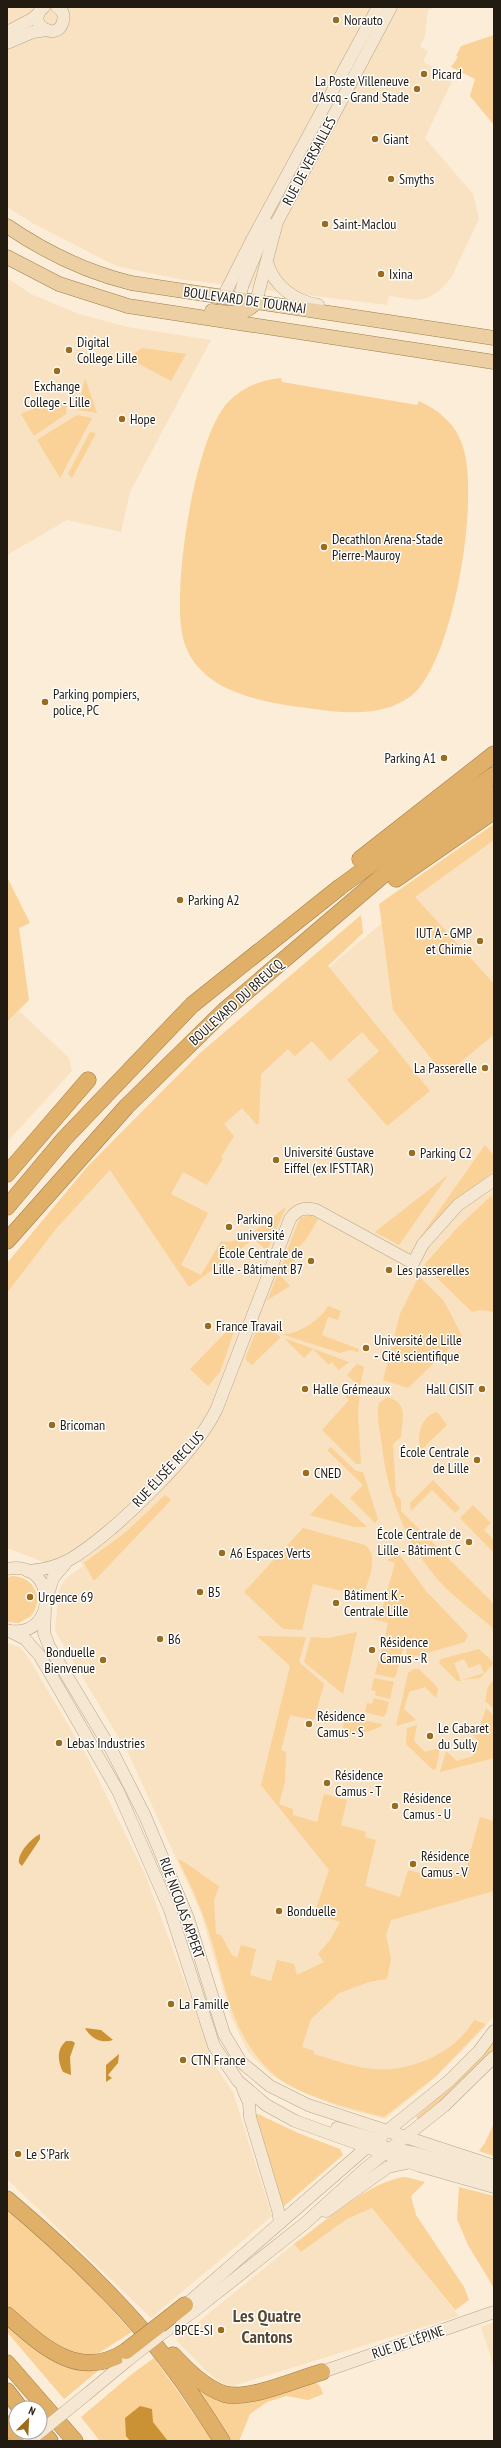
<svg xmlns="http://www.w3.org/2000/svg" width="501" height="2448" font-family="'PT Sans Narrow',sans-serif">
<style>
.built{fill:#f9e2c1}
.green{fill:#fad196}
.water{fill:#ca9235}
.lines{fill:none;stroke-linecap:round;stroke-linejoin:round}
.secondary-casing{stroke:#b6a58b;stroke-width:13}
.primary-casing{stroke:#9d7c4a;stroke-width:15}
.highway-casing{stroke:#9d7c4a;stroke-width:17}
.secondary{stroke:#f6e7d2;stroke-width:12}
.primary{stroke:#ecd0a4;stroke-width:14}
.highway{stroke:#e0b068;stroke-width:16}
.secondary-bridge-casing{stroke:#b6a58b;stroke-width:13;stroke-linecap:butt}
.highway-bridge-casing{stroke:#9d7c4a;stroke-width:17;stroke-linecap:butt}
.secondary-bridge{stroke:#f6e7d2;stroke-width:12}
.highway-bridge{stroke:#e0b068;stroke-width:16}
.poi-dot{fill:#9a6c1c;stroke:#fff;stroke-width:1.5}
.labels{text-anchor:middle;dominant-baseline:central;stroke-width:3;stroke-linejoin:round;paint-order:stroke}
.poi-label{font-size:14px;fill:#211b11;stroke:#fff;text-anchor:start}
.street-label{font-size:14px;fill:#211b11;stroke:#fff}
.district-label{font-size:18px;font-weight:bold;fill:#584832;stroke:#fff}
</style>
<rect width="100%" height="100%" fill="#fcedd8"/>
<g class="built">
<path d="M7,7H436L428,10L425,36L420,46L428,51L423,62L454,77L425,138L473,194L479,219L451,278L439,291L427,298L415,300L389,296L387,305L178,279L116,266L34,224L7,207Z"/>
<path d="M7,278L33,295L79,314L128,327L211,340L130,492L121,532L67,520L7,555Z"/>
<path d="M494,840V2015L481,2032L435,2078L385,2119L339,2107L289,2086L271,2075L248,2052L231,2017L201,1913L129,1755L55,1631L59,1589L65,1579L83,1566L75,1554L51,1565L7,1548V1293L56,1229L110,1170L341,957L414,897Z"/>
<path d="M19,1011L69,1058L72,1071L7,1142V1022Z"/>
<path d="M7,1643L20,1647L28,1657L88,1758L145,1874L216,2067L233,2092L272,2216L151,2318L7,2179Z"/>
<path d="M372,2208L459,2316L233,2386L225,2385L208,2373L176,2340L294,2244L301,2252L347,2219Z"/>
<path d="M494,2322V2367L481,2327Z"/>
</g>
<g class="green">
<path d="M494,35V125L470,96L475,79L451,67L458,57L456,56L461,46Z"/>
<path d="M142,348L186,354L171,381L128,358Z"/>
<path d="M85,378L97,413L78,410Z"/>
<path d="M281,378L282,382L417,405L419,401C438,410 455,423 462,444C481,494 454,663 411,696C382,718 341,713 307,708C274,704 227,696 203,672C192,662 184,647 182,633C173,584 194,441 227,403C241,388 260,380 281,378Z"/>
<path d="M53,401L67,405L66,414L34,436L21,414Z"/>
<path d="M77,415L92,418L60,478L37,440Z"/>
<path d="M90,432L96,433L72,478L68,474Z"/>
<path d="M494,824V840L415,897L494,984V1035L444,1075L393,1010L379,904Z"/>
<path d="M7,877L30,923L19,928L29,1000L7,1022Z"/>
<path d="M361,915L363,933L328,966L430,1091L387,1126L347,1080L379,1051L362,1032L330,1061L312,1041L295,1056L288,1049L261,1074L259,1123L257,1125L242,1108L224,1124L234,1136L221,1157L223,1159L207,1185L183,1172L171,1194L208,1213L181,1265L201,1275L221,1241C244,1246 268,1219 286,1207L267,1251L254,1239L189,1287L110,1170L56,1229L7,1293V1263L88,1166L199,1054Z"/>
<path d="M485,1145L494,1156V1171L464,1195L422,1241L419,1239Z"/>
<path d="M448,1175L399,1245L375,1232Z"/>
<path d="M491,1196L494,1199V1312L481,1310L472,1312L424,1265L458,1227Z"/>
<path d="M310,1215L318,1219C309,1234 304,1249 286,1253L300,1218Z"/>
<path d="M300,1254L286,1269L292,1275L280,1270L284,1260Z"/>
<path d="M278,1273L290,1286L266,1301H267Z"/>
<path d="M419,1276L444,1301L462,1336L408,1388L383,1380L400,1314Z"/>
<path d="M328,1306L341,1311L338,1320L328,1317L322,1335L359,1349L358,1352L350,1350L340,1353L281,1334C296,1336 322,1319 328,1306Z"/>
<path d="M238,1320L220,1372L208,1386L190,1369Z"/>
<path d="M262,1325L281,1337L252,1365L245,1359L258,1326Z"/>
<path d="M284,1338L349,1362L339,1370L331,1362L329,1365L313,1349L304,1358Z"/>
<path d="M357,1364L364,1367L360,1387L347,1375Z"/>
<path d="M352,1388L360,1394L358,1413L361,1464H356L322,1430L349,1400L345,1396Z"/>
<path d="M387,1397C409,1403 402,1417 401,1437L393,1444L396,1494L401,1500V1511L494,1604V1629C477,1614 457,1600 441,1583C407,1546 387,1495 382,1445C380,1432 376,1416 379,1403Z"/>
<path d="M437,1412L447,1425L421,1450C416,1436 421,1416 437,1412Z"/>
<path d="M331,1447L356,1471L363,1472L378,1519L375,1523L350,1498L363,1485L327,1450Z"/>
<path d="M433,1480L460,1508L455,1513L432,1490L411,1511L410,1503Z"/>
<path d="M331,1493L367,1527H354L310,1515Z"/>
<path d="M165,1495L171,1500L94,1581L84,1563L126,1532Z"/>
<path d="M473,1505L491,1523L484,1530L494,1540V1553L460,1518Z"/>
<path d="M303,1528L365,1545C380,1557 368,1580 363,1596L313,1584L302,1630L283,1629L244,1592Z"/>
<path d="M399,1554L426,1591L468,1635L465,1642L413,1657L406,1654L409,1643L385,1637L388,1623L370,1618L372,1611L381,1613L395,1563L387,1560Z"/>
<path d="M13,1576C34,1577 45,1599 31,1616L19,1623L7,1622V1577Z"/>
<path d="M357,1632L343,1694L304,1662L311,1637L328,1638Z"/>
<path d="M257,1636L306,1637L299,1662L324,1684L314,1720L290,1715L281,1750L286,1752L285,1782L279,1804L293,1809V1815L317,1822L324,1794L347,1800L341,1825L366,1832L365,1837L376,1840L365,1886L400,1897L408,1870L432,1876L435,1867L464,1874L480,1817L494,1821V1891L391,1920L386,1935L391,1959L387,1979L369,1982L339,1993L311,2019L302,2047L314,2051V2054C333,2060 353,2067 373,2069C411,2073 456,2052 474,2020L486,2024L436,2076L384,2117C349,2108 294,2096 268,2069C226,2028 223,1967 203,1915C196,1896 187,1878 178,1859C184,1860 210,1881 219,1886L214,1901L216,1934L221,1935L232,1955L237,1958L241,1945L256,1949L250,1975L271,1981L277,1960L294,1964L297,1975L324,1962L318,1954L330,1940L340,1922L314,1914L329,1870L261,1785L290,1666Z"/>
<path d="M390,1643L404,1646L395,1678L375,1674L382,1648L389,1650Z"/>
<path d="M479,1649L494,1663L480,1678L462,1680L484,1673L480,1664L469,1668L464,1659L454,1663L461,1681H457L439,1663L441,1659Z"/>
<path d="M414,1669H419L437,1687L438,1689L436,1698L425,1687L409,1692L404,1709L416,1720L396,1726L408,1673Z"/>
<path d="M374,1678L394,1682L390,1699L375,1695L376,1691L371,1690Z"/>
<path d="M494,1680V1709L485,1701L488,1686Z"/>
<path d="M374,1698L389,1702L386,1714L383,1717L365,1712L367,1703L372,1704Z"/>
<path d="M486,1708L494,1716V1758L440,1772L446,1751L457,1761L473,1756L478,1740L467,1729L480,1726Z"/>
<path d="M345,1716L381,1724L382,1726L370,1731L341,1738Z"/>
<path d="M417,1725L414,1741L425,1752L440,1748L436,1769L433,1770L406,1744L407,1728Z"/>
<path d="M494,2039V2050L467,2080L419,2121L416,2117L455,2083Z"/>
<path d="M258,2114L298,2133L340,2149L343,2155L283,2207L255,2115Z"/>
<path d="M494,2123V2156L479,2151L485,2143Z"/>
<path d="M405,2177L425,2182L411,2196L416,2215L464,2287L469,2300L455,2310L372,2208L347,2219L301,2252L294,2244C323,2223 371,2180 405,2177Z"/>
<path d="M459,2187L494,2196V2288L468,2245L457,2219Z"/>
<path d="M7,2208L82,2277L132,2332L89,2359L62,2351L43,2338L7,2306Z"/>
<path d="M7,2323C36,2351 57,2370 99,2370L64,2399L7,2332Z"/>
<path d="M154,2358L213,2441H100L81,2417L132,2374Z"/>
<path d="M188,2377L221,2397L314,2381L320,2386L323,2394L308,2400L286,2396L267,2402L250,2414L239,2441H232Z"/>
</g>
<g class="water">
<path d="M40,1834V1839L22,1866L19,1863C17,1853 32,1838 40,1834Z"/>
<path d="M85,2028L101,2030L113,2040C102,2044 91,2039 85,2028Z"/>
<path d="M66,2041H72L75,2043L70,2057L71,2075L63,2072C58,2061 56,2050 66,2041Z"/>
<path d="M119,2054L118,2063L108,2075L112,2078L106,2082V2065Z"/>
<path d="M140,2406L152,2409L153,2422L168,2441H130L126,2436L125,2418Z"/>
</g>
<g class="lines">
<g class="secondary-casing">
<g id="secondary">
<path d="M44,7C23,23 58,44 63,21C65,15 62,10 57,7"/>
<path d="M7,32L32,19L39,13"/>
<path d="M7,43L33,32L47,30"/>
<path d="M267,262C274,286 294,301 318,305"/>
<path d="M223,297L253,238L378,7"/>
<path d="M239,299L243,284L268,224"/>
<path d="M256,302L277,222L391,7"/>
<path d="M7,1569C56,1558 60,1637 10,1631"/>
<path d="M28,1571C43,1570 56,1567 69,1560C110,1537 198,1451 217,1408L290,1219C297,1209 304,1207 316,1210L413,1263L423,1244L458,1205L494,1180"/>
<path d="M47,1598L53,1578L65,1564"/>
<path d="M45,1611L44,1633L49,1646L112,1751L145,1816L188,1918L224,2034L241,2062L270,2086L308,2105L494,2166"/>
<path d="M7,1630L25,1639L40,1656L118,1791L170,1910L214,2046L238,2081L266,2105L295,2121L420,2166L494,2187"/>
<path d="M243,2089L249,2103L250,2117L278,2210L280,2223"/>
<path d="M337,2128L381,2141"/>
<path d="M388,2148L415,2153L494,2176"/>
<path d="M326,2211L388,2167L407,2163"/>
<path d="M180,2310L366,2148L449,2081L479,2051L494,2031"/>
<path d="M160,2335L194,2311L304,2224L366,2168L444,2106L494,2057"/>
<path d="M322,2372L494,2312"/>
<path d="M87,2394L128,2360"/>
</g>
</g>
<g class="primary-casing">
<g id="primary">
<path d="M7,226C45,252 86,272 131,283L494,338"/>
<path d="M7,257L59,284L128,306L494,362"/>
<path d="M212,311C227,313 246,316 256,302"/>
</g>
</g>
<g class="highway-casing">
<g id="highway">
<path d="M360,859L494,754"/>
<path d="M396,879L494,811"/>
<path d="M7,1174L88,1080"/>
<path d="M7,1207L64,1139L192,1005L340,887L494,775"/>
<path d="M7,1241L127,1106L225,1010L388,871L494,794"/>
<path d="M7,2199C58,2242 107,2288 150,2339C177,2371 200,2406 222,2441"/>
<path d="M7,2315C42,2346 79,2382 126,2351"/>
<path d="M171,2316L185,2305"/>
<path d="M173,2355C187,2370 204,2387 224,2394C248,2401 297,2379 322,2372"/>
<path d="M7,2363L75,2441"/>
<path d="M7,2391L20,2408"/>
<path d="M7,2424L21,2441"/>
<path d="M40,2429L50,2441"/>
</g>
</g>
<use href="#secondary" class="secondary"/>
<use href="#primary" class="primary"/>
<use href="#highway" class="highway"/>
<g class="secondary-bridge-casing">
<g id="secondary-bridge">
<path d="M128,2360L160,2335"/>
<path d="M29,2441L87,2394"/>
</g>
</g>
<g class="highway-bridge-casing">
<path id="highway-bridge" d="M126,2351L171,2316"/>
</g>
<use href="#secondary-bridge" class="secondary-bridge"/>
<use href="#highway-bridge" class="highway-bridge"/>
</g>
<g class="poi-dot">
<circle cx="336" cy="20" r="4"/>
<circle cx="424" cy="74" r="4"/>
<circle cx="417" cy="89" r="4"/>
<circle cx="375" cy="139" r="4"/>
<circle cx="391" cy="179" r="4"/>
<circle cx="325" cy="224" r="4"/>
<circle cx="381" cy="274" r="4"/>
<circle cx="69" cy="350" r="4"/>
<circle cx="57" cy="371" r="4"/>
<circle cx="122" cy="419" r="4"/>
<circle cx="324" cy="547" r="4"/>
<circle cx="45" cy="702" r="4"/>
<circle cx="444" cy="758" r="4"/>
<circle cx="180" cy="900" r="4"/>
<circle cx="480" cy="941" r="4"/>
<circle cx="485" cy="1068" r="4"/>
<circle cx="412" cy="1153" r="4"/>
<circle cx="276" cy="1160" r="4"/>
<circle cx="229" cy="1227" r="4"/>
<circle cx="311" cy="1261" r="4"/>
<circle cx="389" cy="1270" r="4"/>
<circle cx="208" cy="1326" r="4"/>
<circle cx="366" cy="1348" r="4"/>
<circle cx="305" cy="1389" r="4"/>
<circle cx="482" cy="1389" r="4"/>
<circle cx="52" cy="1425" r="4"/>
<circle cx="477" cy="1460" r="4"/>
<circle cx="306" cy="1473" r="4"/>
<circle cx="469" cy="1542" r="4"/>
<circle cx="222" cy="1553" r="4"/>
<circle cx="200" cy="1592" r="4"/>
<circle cx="30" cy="1597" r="4"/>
<circle cx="336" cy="1603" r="4"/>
<circle cx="160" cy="1639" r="4"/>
<circle cx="372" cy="1650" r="4"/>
<circle cx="103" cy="1660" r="4"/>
<circle cx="309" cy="1724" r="4"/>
<circle cx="430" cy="1736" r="4"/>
<circle cx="59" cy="1743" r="4"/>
<circle cx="327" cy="1783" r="4"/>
<circle cx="395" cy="1806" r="4"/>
<circle cx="413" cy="1864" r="4"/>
<circle cx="279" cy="1911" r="4"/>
<circle cx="171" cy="2004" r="4"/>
<circle cx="183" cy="2060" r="4"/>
<circle cx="18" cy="2154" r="4"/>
<circle cx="221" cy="2330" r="4"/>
</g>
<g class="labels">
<g class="poi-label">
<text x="344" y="20">Norauto</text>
<text x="432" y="74">Picard</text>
<text x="409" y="81" text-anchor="end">La Poste Villeneuve<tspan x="409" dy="16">d'Ascq - Grand Stade</tspan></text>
<text x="383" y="139">Giant</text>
<text x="399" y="179">Smyths</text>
<text x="333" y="224">Saint-Maclou</text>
<text x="389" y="274">Ixina</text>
<text x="77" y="342">Digital<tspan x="77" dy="16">College Lille</tspan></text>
<text x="57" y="386" text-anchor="middle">Exchange<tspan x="57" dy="16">College - Lille</tspan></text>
<text x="130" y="419">Hope</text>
<text x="332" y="539">Decathlon Arena-Stade<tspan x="332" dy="16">Pierre-Mauroy</tspan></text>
<text x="53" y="694">Parking pompiers,<tspan x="53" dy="16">police, PC</tspan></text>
<text x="436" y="758" text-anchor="end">Parking A1</text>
<text x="188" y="900">Parking A2</text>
<text x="472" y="933" text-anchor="end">IUT A - GMP<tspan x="472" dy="16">et Chimie</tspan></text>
<text x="477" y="1068" text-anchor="end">La Passerelle</text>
<text x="284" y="1152">Université Gustave<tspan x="284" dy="16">Eiffel (ex IFSTTAR)</tspan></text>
<text x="420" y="1153">Parking C2</text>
<text x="237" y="1219">Parking<tspan x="237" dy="16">université</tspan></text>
<text x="303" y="1253" text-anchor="end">École Centrale de<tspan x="303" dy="16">Lille - Bâtiment B7</tspan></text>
<text x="397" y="1270">Les passerelles</text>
<text x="216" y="1326">France Travail</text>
<text x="374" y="1340">Université de Lille<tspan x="374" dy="16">‐ Cité scientifique</tspan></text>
<text x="313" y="1389">Halle Grémeaux</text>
<text x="474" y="1389" text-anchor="end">Hall CISIT</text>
<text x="60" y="1425">Bricoman</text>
<text x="469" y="1452" text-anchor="end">École Centrale<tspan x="469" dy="16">de Lille</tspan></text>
<text x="314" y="1473">CNED</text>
<text x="461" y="1534" text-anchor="end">École Centrale de<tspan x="461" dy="16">Lille - Bâtiment C</tspan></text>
<text x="230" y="1553">A6 Espaces Verts</text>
<text x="208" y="1592">B5</text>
<text x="344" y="1595">Bâtiment K -<tspan x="344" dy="16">Centrale Lille</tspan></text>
<text x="38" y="1597">Urgence 69</text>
<text x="168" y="1639">B6</text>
<text x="380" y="1642">Résidence<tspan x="380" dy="16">Camus - R</tspan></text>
<text x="95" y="1652" text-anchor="end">Bonduelle<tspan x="95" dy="16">Bienvenue</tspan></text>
<text x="317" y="1716">Résidence<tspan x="317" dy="16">Camus - S</tspan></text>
<text x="438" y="1728">Le Cabaret<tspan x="438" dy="16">du Sully</tspan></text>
<text x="67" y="1743">Lebas Industries</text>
<text x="335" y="1775">Résidence<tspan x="335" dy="16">Camus - T</tspan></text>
<text x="403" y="1798">Résidence<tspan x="403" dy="16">Camus - U</tspan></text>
<text x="421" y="1856">Résidence<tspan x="421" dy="16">Camus - V</tspan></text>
<text x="287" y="1911">Bonduelle</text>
<text x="179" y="2004">La Famille</text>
<text x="191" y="2060">CTN France</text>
<text x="26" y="2154">Le S'Park</text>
<text x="213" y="2330" text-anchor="end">BPCE-SI</text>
</g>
<g class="street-label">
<text transform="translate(309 161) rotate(-62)">RUE DE VERSAILLES</text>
<text transform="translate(245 300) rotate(8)">BOULEVARD DE TOURNAI</text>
<text transform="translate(236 1002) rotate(-42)">BOULEVARD DU BREUCQ</text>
<text transform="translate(168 1469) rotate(-47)">RUE ÉLISÉE RECLUS</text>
<text transform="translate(182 1908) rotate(70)">RUE NICOLAS APPERT</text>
<text transform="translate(408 2342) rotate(-19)">RUE DE L'ÉPINE</text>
</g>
<g class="district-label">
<text x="267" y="2315">Les Quatre<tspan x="267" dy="21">Cantons</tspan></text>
</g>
</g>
<rect width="501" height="2448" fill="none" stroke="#211b11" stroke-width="16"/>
<g transform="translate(28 2420) rotate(24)"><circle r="19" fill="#ffffff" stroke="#a6a4a0"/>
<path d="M0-3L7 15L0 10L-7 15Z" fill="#9a6c1c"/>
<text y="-6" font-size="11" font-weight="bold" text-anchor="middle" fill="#211b11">N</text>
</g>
</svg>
